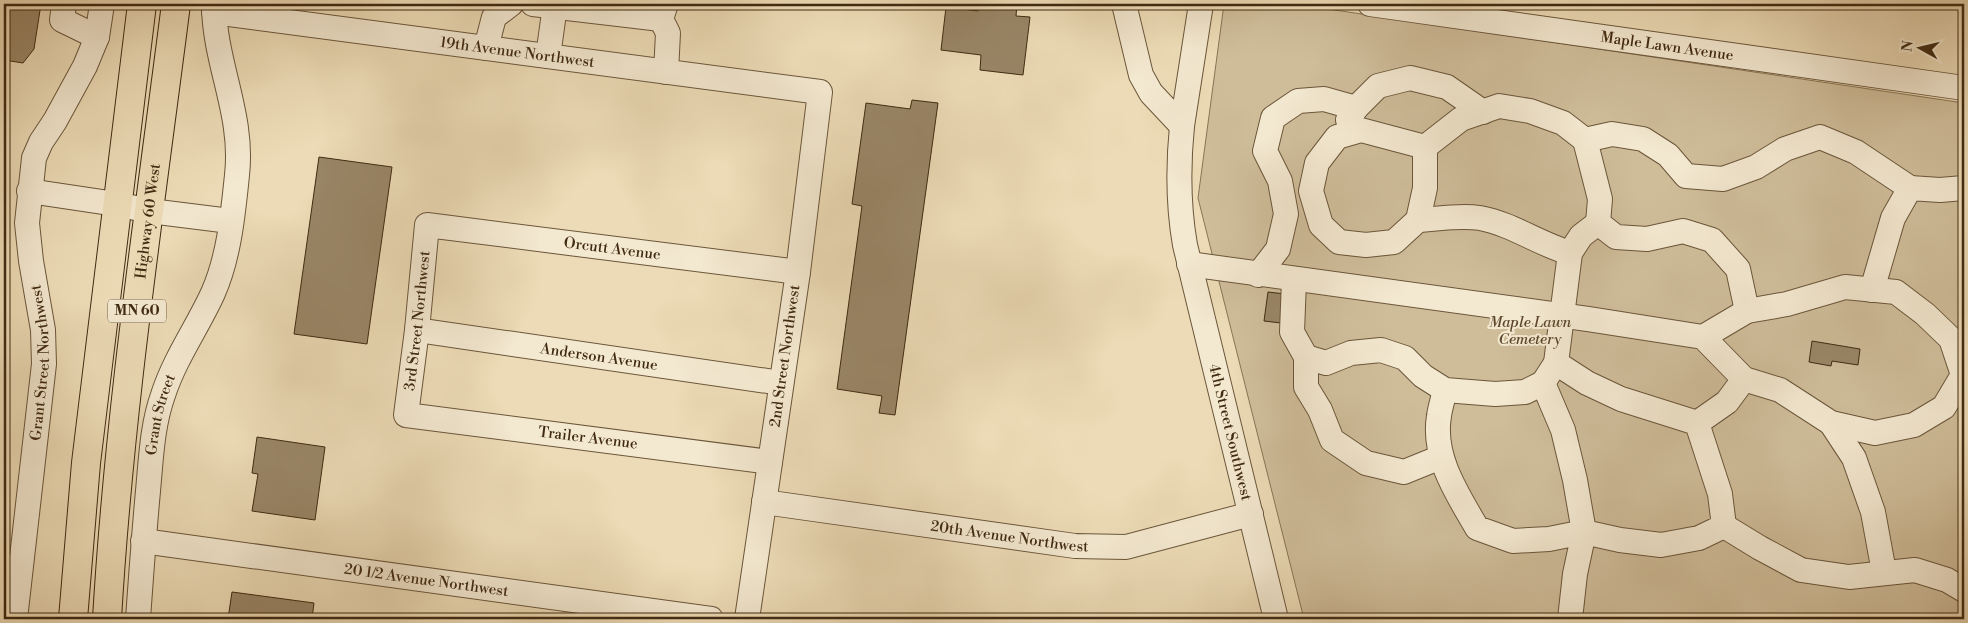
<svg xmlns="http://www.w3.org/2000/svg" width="1968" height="623" font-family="'Libre Bodoni',serif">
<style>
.green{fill:#cfbd9a;stroke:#887456}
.building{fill:#998667;stroke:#402a11}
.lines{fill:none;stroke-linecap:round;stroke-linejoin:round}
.minor-casing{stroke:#6b563a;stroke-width:26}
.major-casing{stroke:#402a11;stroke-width:30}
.minor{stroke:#f3e8d0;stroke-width:24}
.major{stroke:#ecdbb6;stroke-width:28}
.labels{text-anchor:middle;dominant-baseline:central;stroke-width:4;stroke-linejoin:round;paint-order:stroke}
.shield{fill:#f3e8d0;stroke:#76634a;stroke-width:1}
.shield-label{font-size:14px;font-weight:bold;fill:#402a11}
.street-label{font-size:15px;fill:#402a11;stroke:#f3e8d0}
.park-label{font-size:15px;font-style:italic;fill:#5d472c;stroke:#f3e8d0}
</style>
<rect width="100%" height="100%" fill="#ecdbb6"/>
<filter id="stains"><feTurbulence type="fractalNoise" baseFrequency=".004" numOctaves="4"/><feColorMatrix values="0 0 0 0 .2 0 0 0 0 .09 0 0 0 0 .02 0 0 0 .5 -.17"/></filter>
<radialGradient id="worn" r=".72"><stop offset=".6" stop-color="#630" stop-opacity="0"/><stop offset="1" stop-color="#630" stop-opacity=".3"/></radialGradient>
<path class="green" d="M1224,4H1294L1964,103V619H1304L1198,198Z"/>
<g class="building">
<path d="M4,4H41L34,49L23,63L4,60Z"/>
<path d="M979,4H1017L1016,16L1030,17L1023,75L980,70L981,55L941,50L946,7L978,11Z"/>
<path d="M912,100L938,103L895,415L879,413L882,396L837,389L862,206L852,204L866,103L910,109Z"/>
<path d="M319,157L392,167L367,344L294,334Z"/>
<path d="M1268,292L1285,294L1281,323L1264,321Z"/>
<path d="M1812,341L1860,349L1858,365L1832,361L1831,366L1809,362Z"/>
<path d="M257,437L325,447L315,520L252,511L258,474L252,473Z"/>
<path d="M232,592L314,603L312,619H228Z"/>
</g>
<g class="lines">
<g class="minor-casing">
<g id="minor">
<path d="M64,4L62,20L97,37"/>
<path d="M533,4L661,19L666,4"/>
<path d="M1124,4L1141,75L1151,93L1182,126L1201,4"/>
<path id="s1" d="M1370,4L1964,88"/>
<path id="s2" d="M214,12L820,92L798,272L747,619"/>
<path d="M661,19L668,33L666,72"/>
<path d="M486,48L494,17L511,4"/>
<path d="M548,56L555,6"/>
<path d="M1348,120L1356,108L1378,86L1410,78L1447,87L1483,112"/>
<path id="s3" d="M1182,126C1178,166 1178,205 1185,245L1276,619"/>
<path d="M1585,140L1600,199L1598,223"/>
<path d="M1425,147V188L1418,220L1394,242L1366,245L1339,242L1321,225L1311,191L1317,163L1337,137L1361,130L1425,147L1461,119L1499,106L1530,111L1563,123L1585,140L1612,134L1643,139L1668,155L1686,176L1723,179L1756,167L1785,149L1820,137L1856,152L1910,188"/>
<path d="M29,191L116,204L150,211L230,221"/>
<path d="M1418,220C1438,219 1460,215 1480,218C1512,224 1539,244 1570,253"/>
<path d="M1189,264L1588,319L1703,337L1744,379L1780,390L1831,423L1875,433L1914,425L1944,407L1963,375L1951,339L1925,314L1896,292L1845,287L1787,304L1747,311L1703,337"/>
<path d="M1258,275L1278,249L1286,214L1280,181L1265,151L1273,118L1298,101L1324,99L1356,108"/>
<path d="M1294,280L1292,332L1306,357L1326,363L1351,353L1381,350L1405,358L1423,376L1445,390L1495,394L1525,392L1543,383L1563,430L1575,480L1584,532L1575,574L1570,619"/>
<path d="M1872,290L1893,218L1910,188L1940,190L1964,188"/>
<path id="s4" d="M417,330L781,383"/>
<path d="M1306,357V387L1320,410L1332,440L1366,463L1404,472L1441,457"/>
<path d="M1556,363L1570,253L1581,236L1598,223L1616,237L1647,239L1683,231L1712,240L1738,269L1747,311"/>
<path d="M1445,390C1443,399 1440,408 1439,416C1432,457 1458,495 1477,528L1513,541L1549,539L1584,532L1620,540L1661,545L1699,538L1724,526L1720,494L1697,423L1621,399L1587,383L1556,363L1543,383"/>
<path d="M1697,423L1727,402L1744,379"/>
<path d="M1831,423L1854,458L1873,512L1884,572"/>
<path id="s5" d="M770,462L406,415L417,330L427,225L798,272"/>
<path id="s6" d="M764,502L1075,546L1126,547L1251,514"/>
<path d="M1724,526L1760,548L1801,570L1849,577L1915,570L1947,580L1964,590"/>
<path id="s7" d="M143,541L711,619"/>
<path id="s8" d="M15,619L44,364L43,330L31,261L27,223L34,158L41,142L55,121L85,66L97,37L102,4"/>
<path id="s9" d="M138,619C141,577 144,534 148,491C151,459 152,426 163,395C175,358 197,328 213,293C229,257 233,214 237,175C244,114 214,63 214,4"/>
</g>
</g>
<g class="major-casing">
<g id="major">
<path d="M73,619L86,463L142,4"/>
<path id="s10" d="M107,619C119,413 150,208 176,4"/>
</g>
</g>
<use href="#minor" class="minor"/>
<use href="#major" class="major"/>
</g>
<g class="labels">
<rect class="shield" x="108" y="299.5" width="58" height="23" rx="4"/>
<g class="shield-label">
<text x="137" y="311">MN 60</text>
</g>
<g class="street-label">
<text stroke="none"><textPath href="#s1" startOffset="300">Maple Lawn Avenue</textPath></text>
<text stroke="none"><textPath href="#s2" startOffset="306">19th Avenue Northwest</textPath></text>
<text stroke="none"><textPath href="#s10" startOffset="400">Highway 60 West</textPath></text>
<text stroke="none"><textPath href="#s5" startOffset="745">Orcutt Avenue</textPath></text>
<text stroke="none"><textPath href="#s5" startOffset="462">3rd Street Northwest</textPath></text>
<text stroke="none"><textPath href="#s4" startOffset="184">Anderson Avenue</textPath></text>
<text transform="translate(785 356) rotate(-82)">2nd Street Northwest</text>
<text stroke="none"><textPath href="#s8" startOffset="258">Grant Street Northwest</textPath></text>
<text stroke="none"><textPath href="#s9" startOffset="206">Grant Street</textPath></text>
<text stroke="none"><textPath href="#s3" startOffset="312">4th Street Southwest</textPath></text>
<text transform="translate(588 438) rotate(7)">Trailer Avenue</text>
<text stroke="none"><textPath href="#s6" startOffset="248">20th Avenue Northwest</textPath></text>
<text stroke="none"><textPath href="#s7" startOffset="286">20 1/2 Avenue Northwest</textPath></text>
</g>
<g class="park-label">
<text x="1530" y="322">Maple Lawn<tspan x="1530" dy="17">Cemetery</tspan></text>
</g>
</g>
<rect width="1968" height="623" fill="none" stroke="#ecdbb6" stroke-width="20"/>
<rect x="5" y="5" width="1958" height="613" fill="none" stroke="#402a11" stroke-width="2.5"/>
<rect x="10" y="10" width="1948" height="603" fill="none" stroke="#402a11"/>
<g transform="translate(1920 48) rotate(278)" stroke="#f3e8d0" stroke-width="4" paint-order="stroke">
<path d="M0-4L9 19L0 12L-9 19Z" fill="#402a11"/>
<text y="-8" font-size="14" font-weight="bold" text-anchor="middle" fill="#402a11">N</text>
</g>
<rect width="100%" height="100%" filter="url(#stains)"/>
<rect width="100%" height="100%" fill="url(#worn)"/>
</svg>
